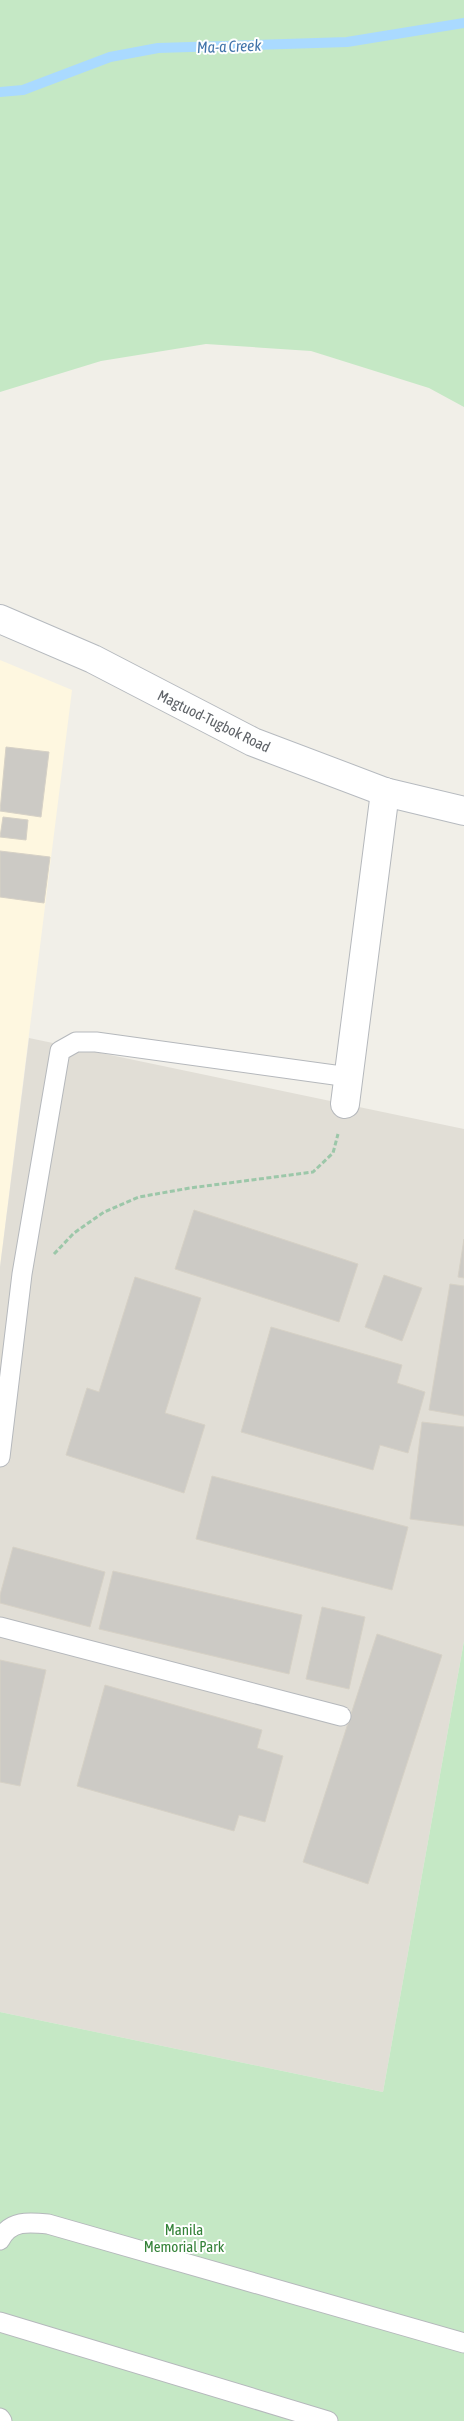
<svg xmlns="http://www.w3.org/2000/svg" width="464" height="2421" font-family="'Asap Condensed',sans-serif">
<style>
.commercial{fill:#fef7e0}
.education{fill:#e1ded6}
.green{fill:#c5e8c5}
.lines{fill:none;stroke-linecap:round;stroke-linejoin:round}
.stream{stroke:#aadaff;stroke-width:10}
.building{fill:#cccac5;stroke:#d6d1c6}
.lane-casing{stroke:#b5b8bc;stroke-width:21}
.street-casing{stroke:#b5b8bc;stroke-width:30}
.secondary-casing{stroke:#b6babf;stroke-width:30}
.path{stroke:#9cc7a9;stroke-width:3;stroke-dasharray:5 2.5;stroke-linecap:butt}
.lane{stroke:#fff;stroke-width:19}
.street{stroke:#fff;stroke-width:28}
.secondary{stroke:#fff;stroke-width:28}
.labels{text-anchor:middle;dominant-baseline:central;stroke-width:4;stroke-linejoin:round;paint-order:stroke}
.street-label{font-size:15px;fill:#5f6368;stroke:#fff}
.park-label{font-size:15px;fill:#348238;stroke:#fff}
.water-label{font-size:16px;font-style:italic;fill:#4174aa;stroke:#fff}
</style>
<rect width="100%" height="100%" fill="#f1efe8"/>
<path class="commercial" d="M0,660L72,690L0,1267Z"/>
<path class="education" d="M29,1038L464,1129V1641L383,2092L0,2012V1267Z"/>
<g class="green">
<path d="M0,0H464V407L429,388L311,351L206,344L101,361L0,392Z"/>
<path d="M464,1641V2421H0V2012L383,2092Z"/>
</g>
<g class="lines">
<path class="stream" d="M0,92L23,90L110,57L158,48L347,42L464,23"/>
</g>
<g class="building">
<path d="M6,747L49,752L41,817L0,811Z"/>
<path d="M3,817L28,820L26,840L0,837Z"/>
<path d="M0,851L50,857L44,903L0,897Z"/>
<path d="M194,1210L358,1264L339,1322L175,1269Z"/>
<path d="M464,1239V1278L458,1277Z"/>
<path d="M384,1275L422,1288L402,1341L365,1327Z"/>
<path d="M135,1277L201,1298L165,1413L205,1425L184,1493L66,1455L87,1388L99,1392Z"/>
<path d="M450,1284L464,1286V1416L429,1410Z"/>
<path d="M271,1327L402,1365L397,1383L425,1392L408,1453L380,1445L373,1470L241,1432Z"/>
<path d="M422,1422L464,1427V1526L410,1519Z"/>
<path d="M212,1476L408,1527L392,1590L196,1539Z"/>
<path d="M13,1547L105,1572L90,1627L0,1603V1595Z"/>
<path d="M113,1571L302,1615L289,1674L99,1629Z"/>
<path d="M322,1607L365,1617L349,1689L306,1679Z"/>
<path d="M377,1634L442,1655L368,1884L303,1862Z"/>
<path d="M0,1660L46,1670L20,1786L0,1782Z"/>
<path d="M105,1685L262,1730L257,1748L283,1756L265,1822L239,1815L234,1831L77,1786Z"/>
</g>
<g class="lines">
<g class="lane-casing">
<g id="lane">
<path d="M0,1457L22,1274L60,1051L76,1042H96L349,1077"/>
<path d="M0,1627L341,1716"/>
<path d="M0,2240C10,2220 29,2222 48,2224L464,2343"/>
<path d="M0,2322L328,2421"/>
<path d="M0,2418L2,2421"/>
</g>
</g>
<g class="street-casing">
<path id="street" d="M345,1104L385,792"/>
</g>
<g class="secondary-casing">
<path id="secondary" d="M0,619L93,659L253,742L385,792L464,811"/>
</g>
<path class="path" d="M54,1254L74,1233L104,1212L139,1197L190,1188L313,1172L333,1153L338,1134"/>
<use href="#lane" class="lane"/>
<use href="#street" class="street"/>
<use href="#secondary" class="secondary"/>
</g>
<g class="labels">
<g class="street-label">
<text transform="translate(214 721) rotate(26)">Magtuod-Tugbok Road</text>
</g>
<g class="park-label">
<text x="184" y="2229">Manila<tspan x="184" dy="17">Memorial Park</tspan></text>
</g>
<g class="water-label">
<text transform="translate(229 46) rotate(-2)">Ma-a Creek</text>
</g>
</g>
</svg>
